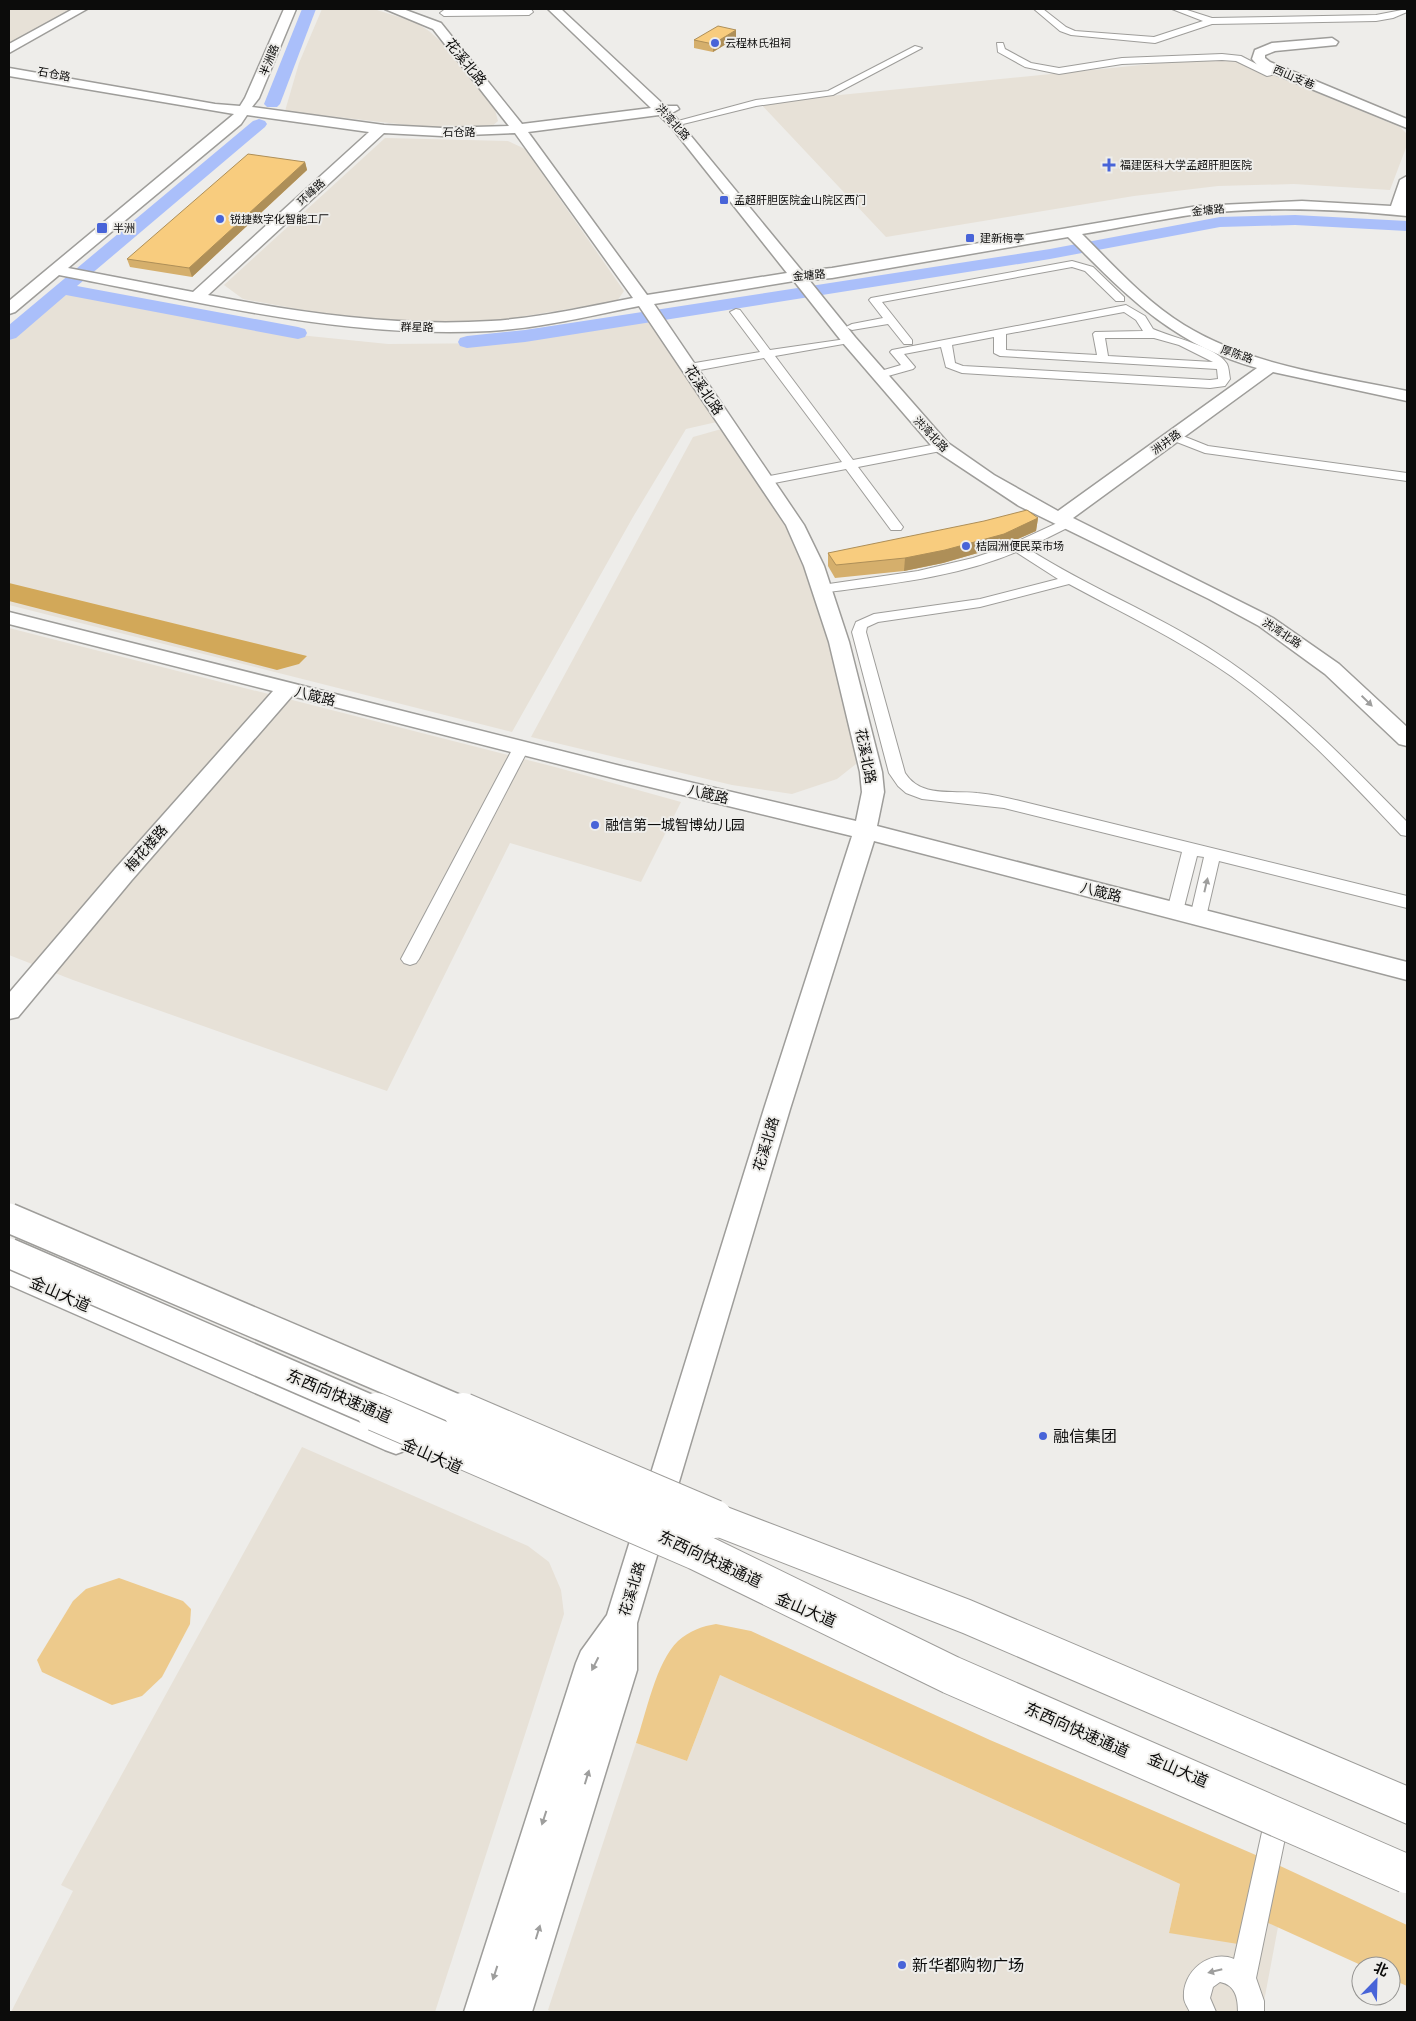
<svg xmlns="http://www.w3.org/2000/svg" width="1416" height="2021" font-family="Helvetica,'Noto Sans SC',sans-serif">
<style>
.built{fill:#e7e1d7}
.green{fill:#edca8c}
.forest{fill:#d2a859}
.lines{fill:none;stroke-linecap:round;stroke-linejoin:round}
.river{fill:#aabffa;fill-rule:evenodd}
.street-casing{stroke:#9e9d9a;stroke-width:2}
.secondary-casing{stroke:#9e9d9a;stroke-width:3}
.highway-casing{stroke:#9e9d9a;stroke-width:2}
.street{fill:#fff;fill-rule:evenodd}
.secondary{fill:#fff;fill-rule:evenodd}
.highway{fill:#fff;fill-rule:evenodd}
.highway-bridge-far1-casing{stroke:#9e9d9a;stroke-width:32;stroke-linecap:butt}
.highway-bridge-casing{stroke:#9e9d9a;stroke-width:40;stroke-linecap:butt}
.highway-bridge-far1{stroke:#fff;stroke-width:29}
.highway-bridge{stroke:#fff;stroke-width:38}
.wall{fill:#d5af6c}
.shaded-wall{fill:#ae8f58}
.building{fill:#f8cc7e;stroke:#ae8f58}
.oneway{fill:#9e9e9d}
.poi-dot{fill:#4864d8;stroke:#eeedea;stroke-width:2}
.labels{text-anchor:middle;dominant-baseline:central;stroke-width:4;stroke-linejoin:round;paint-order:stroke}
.far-poi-label{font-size:11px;fill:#0c0c0b;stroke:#eeedea;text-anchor:start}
.far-street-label{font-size:11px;fill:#0c0c0b;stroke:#eeedea}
.street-label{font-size:14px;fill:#0c0c0b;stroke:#eeedea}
.poi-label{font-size:14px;fill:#0c0c0b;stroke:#eeedea;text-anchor:start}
.near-street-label{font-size:16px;fill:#0c0c0b;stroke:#eeedea}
.near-poi-label{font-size:16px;fill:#0c0c0b;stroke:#eeedea;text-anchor:start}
</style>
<rect width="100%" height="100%" fill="#eeedea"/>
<g class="built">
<path d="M9,9H72L9,44Z"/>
<path d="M322,9L377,10L415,22L429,31L447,47L494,106L498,121L491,127L442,129L285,111L299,63Z"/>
<path d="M1202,59L1238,60L1248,68L1268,75H1274L1400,127L1407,134V145L1390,190L1294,184L1218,186L1134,196L886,237L760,103Z"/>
<path d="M385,138L508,141L525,149L624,291L617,301L489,322H402L325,314L243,299L224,285Z"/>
<path d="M62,291L299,335L388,344L508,343L649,321L721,421L686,429L633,517L512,732L9,605V326L50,293Z"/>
<path d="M725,428L791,533L814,590L856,746V764L837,779L792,794L732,785L531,737L693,437Z"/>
<path d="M9,628L555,767L681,802L641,882L510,843L387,1091L73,980L9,955Z"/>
<path d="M302,1447L528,1546L549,1562L561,1590L564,1614L435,2012H11L73,1891L61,1885Z"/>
<path d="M720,1675L1180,1884L1169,1933L1245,1913L1278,1927L1262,2012H552L548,2010L636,1743L687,1761Z"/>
</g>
<g class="green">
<path d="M119,1578L183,1601L191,1609L190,1624L162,1677L142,1696L112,1705L42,1672L37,1660L73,1601L86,1589Z"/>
<path d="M716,1624L751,1631L990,1740L1265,1859L1407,1925V1986L1391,1979V1966H1363L1246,1913L1238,1944L1169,1933L1180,1884L720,1675L687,1761L636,1743C646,1714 656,1662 678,1641C689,1631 703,1626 716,1624Z"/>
</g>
<path class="forest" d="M9,583L307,656L299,664L277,670L9,601Z"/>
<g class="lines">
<g class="river">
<path d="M302,9H316L280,104L277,107H267L264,104Z"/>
<path d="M259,119L265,121L267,124L265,127L77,286L298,327L305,329L307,333L305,337L298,339L66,295L16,338L9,340V325L253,121Z"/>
<path d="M1295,215L1407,221V231L1295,225L1220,227L1050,259L525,342L467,348L460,346L458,342L460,338L467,336L525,330L1050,249L1220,217Z"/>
</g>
<g class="street-casing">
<g id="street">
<path d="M522,9H531L533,12L529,15L444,16L440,13L444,10Z"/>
<path d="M1034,9H1043L1066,27L1075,31L1154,37L1203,21L1172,9H1184L1212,18L1376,15L1407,9V12L1393,18L1376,21L1212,24L1155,43L1071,35L1060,31Z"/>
<path d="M997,43H1003L1005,49L1031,63L1059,68L1122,58L1222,54L1241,56L1268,70L1280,69L1285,72L1267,76L1236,61L1222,60L1122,64L1059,74L1025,67L998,52Z"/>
<path d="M915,46L922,48L833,95L756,106L683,124L678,121L756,100L828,91Z"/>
<path d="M1072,261L1093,267L1124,297V301H1116L1085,271L1072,267L882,302L912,340V344H904L888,324L852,330L846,327L852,324L883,318L869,300L871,298Z"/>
<path d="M1126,305L1145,316L1153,329C1170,337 1218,347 1227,364C1229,368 1229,374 1230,379L1225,386L1210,388L962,373L946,367L941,347L904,354L915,367L913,369L888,376L882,372L884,370L901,365L890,352L892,350ZM1124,312L1136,320L1143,331L1095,332L1093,334L1097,355L1006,350V334ZM994,337V353L1000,356L1217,369L1218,379L1210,380L963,366L955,363L952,345ZM1105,338H1154L1179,345L1213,362L1108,356Z"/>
<path d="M736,309L740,310L770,350L853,338L855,340L849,343L775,356L853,460L942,443L946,444L948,447L946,450L858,467L903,527L901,530H891L846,469L764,485L760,484L758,481L760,478L842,462L764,358L689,372L683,368L689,364L760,352L730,312Z"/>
<path d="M1173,432L1208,446L1407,473V481L1205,453L1169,439L1167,436Z"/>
<path d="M1068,518L1073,519L1075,522L1073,525L1027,548C1087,587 1155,613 1215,652C1287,698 1347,761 1407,822V836L1401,835C1348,779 1294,721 1231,676C1180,640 1124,614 1069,584L980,607L878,622L867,627L866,632L905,773C921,798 951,790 977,793C992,794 1006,798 1020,801L1407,896V908L1219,861L1206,917L1204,921L1198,923L1192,921L1190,917L1204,857L1197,856L1183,911L1181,915H1169L1167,911L1182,852L1004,808L922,799L906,793L898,786L889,773L852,632L856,622L874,614L980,599L1058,579L1016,552C955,578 887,584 822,593L815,589L822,585L918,571L973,558L1003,548Z"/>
<path d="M521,743L529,748L419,959L416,963L410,965L404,963L401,959L513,748Z"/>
<path d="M1278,1802L1287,1805L1290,1814L1256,1978L1264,2001V2012H1238C1238,1999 1236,1985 1220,1982L1213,1987L1210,1998L1216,2012H1190C1188,2008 1184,2002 1184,1998C1182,1972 1209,1949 1234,1959L1266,1814L1269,1805Z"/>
</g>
</g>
<g class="secondary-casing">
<g id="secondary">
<path d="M73,9H87L9,53V44Z"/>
<path d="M284,9H296L259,98L252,107L384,125L442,128L509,126L433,29L385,9H403L441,23L522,124L651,108L548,9H561L665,106H677L679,109L672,113L802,271L832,268L1198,206L1302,201L1391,206L1400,180L1407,176V216C1338,209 1267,206 1198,214C1159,219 1121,228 1082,234C1114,266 1145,301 1184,325C1251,366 1331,375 1407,391V401L1273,372L1073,518L1273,618L1339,664L1407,727V746L1399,744L1325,674L1259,626L1209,599L1019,506L936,451L843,343L794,281L654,304L804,525L824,566L849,642L882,772L884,792L877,826L1407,962V980L874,841L790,1109L637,1623V1670L532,2012H464L576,1663L581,1651L607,1615L764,1109L852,836L621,780L292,696L131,881L18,1017L9,1019V993L115,869L273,691L9,624V612L621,766L856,821L862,792L860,772L829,642L804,566L786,525L639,306C590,316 540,328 490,331C344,339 201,302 59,275L15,312L9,314V301L234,114L9,76V68L215,104L240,106L245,98ZM247,115L369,132L193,292L68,268L241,124ZM659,115L672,128L787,273L647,295L528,132ZM384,133L442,136L515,133L633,298C586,307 539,318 491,321C396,327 301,313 208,295ZM1068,237C1128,297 1172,344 1257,368L1058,511L994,475L948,443L855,337L809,280L832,278Z"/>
<path d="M1332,38L1338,42L1336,45L1275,51L1265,55V58L1270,62L1407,119V128L1260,68L1252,59L1255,50L1272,43Z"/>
<path d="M9,1260L407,1430L411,1440L407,1450L396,1454L385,1450L9,1285Z"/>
</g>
</g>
<g class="highway-casing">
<path id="highway" d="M714,1502L970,1600L1407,1786V1824L963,1633L702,1531L697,1519L702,1507Z"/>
</g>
<use href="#street" class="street"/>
<use href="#secondary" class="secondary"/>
<use href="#highway" class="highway"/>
<g class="highway-bridge-far1-casing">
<g id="highway-bridge-far1">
<path d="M9,1218L466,1413"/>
<path d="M9,1253L378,1413"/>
</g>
</g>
<g class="highway-bridge-casing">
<g id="highway-bridge">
<path d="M376,1412L697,1551L951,1675L1407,1874"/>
<path d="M463,1412L714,1519"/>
</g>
</g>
<use href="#highway-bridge-far1" class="highway-bridge-far1"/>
<use href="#highway-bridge" class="highway-bridge"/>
</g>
<g class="wall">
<path d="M736,30V38L713,52L694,48V40Z"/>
<path d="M305,162L307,170L192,277L130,267L127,259Z"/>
<path d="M1038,518L1036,531L1002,546L943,563L904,571L835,578L828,566V553Z"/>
</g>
<g class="shaded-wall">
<path d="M736,30V38L713,52V44Z"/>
<path d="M305,162L307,170L192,277L189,268Z"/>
<path d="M1038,518L1036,531L1002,546L943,563L904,571L905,558Z"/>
</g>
<g class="building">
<path d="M718,26L736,30L713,44L694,40Z"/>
<path d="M248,154L305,162L189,268L127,259Z"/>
<path d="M1027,510L1038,518L1004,534L945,550L905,558L836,565L828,553L984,521Z"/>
</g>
<defs><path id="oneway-solid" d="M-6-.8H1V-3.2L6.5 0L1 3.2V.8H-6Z" transform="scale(1.25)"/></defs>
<g class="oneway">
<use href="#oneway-solid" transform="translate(1367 701) rotate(44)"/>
<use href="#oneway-solid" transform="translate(1206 885) rotate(-77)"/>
<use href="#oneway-solid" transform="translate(595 1664) rotate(117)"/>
<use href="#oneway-solid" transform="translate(587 1777) rotate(-73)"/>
<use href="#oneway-solid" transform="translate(544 1818) rotate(108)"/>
<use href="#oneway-solid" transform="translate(538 1932) rotate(-73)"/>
<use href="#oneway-solid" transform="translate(1215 1971) rotate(166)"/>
<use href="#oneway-solid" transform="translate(495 1973) rotate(108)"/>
</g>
<g class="poi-dot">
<circle cx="715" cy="43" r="5"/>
<path d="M1106.5 157.5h5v5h5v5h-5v5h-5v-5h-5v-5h5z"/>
<rect x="719" y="195" width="10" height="10" rx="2.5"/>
<circle cx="220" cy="219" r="5"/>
<rect x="96" y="222" width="12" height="12" rx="2.5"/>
<rect x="965" y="233" width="10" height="10" rx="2.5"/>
<circle cx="966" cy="546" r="5"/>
<circle cx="595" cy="825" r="5"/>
<circle cx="1043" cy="1436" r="5"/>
<circle cx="902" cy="1965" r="5"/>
</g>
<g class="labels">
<g class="far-poi-label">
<text x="725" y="43">云程林氏祖祠</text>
<text x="1120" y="165">福建医科大学孟超肝胆医院</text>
<text x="734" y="200">孟超肝胆医院金山院区西门</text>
<text x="230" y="219">锐捷数字化智能工厂</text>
<text x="113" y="228">半洲</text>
<text x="980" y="238">建新梅亭</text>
<text x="976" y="546">桔园洲便民菜市场</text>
</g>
<g class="far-street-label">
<text transform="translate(269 60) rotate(-68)">半洲路</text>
<text transform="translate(54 74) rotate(10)">石仓路</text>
<text transform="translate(1294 77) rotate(23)">西山支巷</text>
<text transform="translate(673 122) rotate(48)">洪湾北路</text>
<text x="459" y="132">石仓路</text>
<text transform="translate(311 192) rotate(-43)">环峰路</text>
<text transform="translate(1208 210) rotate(-6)">金塘路</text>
<text transform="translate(809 275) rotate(-5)">金塘路</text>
<text transform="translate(417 327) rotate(1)">群星路</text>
<text transform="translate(1237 354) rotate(19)">厚陈路</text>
<text transform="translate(931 434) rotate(46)">洪湾北路</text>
<text transform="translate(1166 442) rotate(-36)">洲井路</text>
<text transform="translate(1282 633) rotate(33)">洪湾北路</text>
</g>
<g class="street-label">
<text transform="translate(466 62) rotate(51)">花溪北路</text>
<text transform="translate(704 390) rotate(56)">花溪北路</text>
<text transform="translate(315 696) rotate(14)">八箴路</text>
<text transform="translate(866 756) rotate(79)">花溪北路</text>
<text transform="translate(708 794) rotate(13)">八箴路</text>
<text transform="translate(146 848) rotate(-49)">梅花楼路</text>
<text transform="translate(1101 892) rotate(14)">八箴路</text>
<text transform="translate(766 1144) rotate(-73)">花溪北路</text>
<text transform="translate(632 1589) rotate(-73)">花溪北路</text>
</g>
<g class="poi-label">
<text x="605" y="825">融信第一城智博幼儿园</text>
</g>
<g class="near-street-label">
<text transform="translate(60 1294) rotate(24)">金山大道</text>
<text transform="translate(339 1396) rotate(23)">东西向快速通道</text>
<text transform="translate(432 1456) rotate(24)">金山大道</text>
<text transform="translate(710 1559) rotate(25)">东西向快速通道</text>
<text transform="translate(806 1610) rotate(23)">金山大道</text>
<text transform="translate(1077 1730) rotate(24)">东西向快速通道</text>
<text transform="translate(1178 1770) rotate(23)">金山大道</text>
</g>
<g class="near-poi-label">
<text x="1053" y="1436">融信集团</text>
<text x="912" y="1965">新华都购物广场</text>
</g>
</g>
<rect width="1416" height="2021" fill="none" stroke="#0c0c0b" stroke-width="20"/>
<g transform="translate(1376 1981) rotate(23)"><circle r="24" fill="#eeedea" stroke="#949391"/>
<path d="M0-4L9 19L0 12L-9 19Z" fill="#4864d8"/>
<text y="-8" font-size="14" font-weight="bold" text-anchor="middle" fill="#0c0c0b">北</text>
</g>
</svg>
